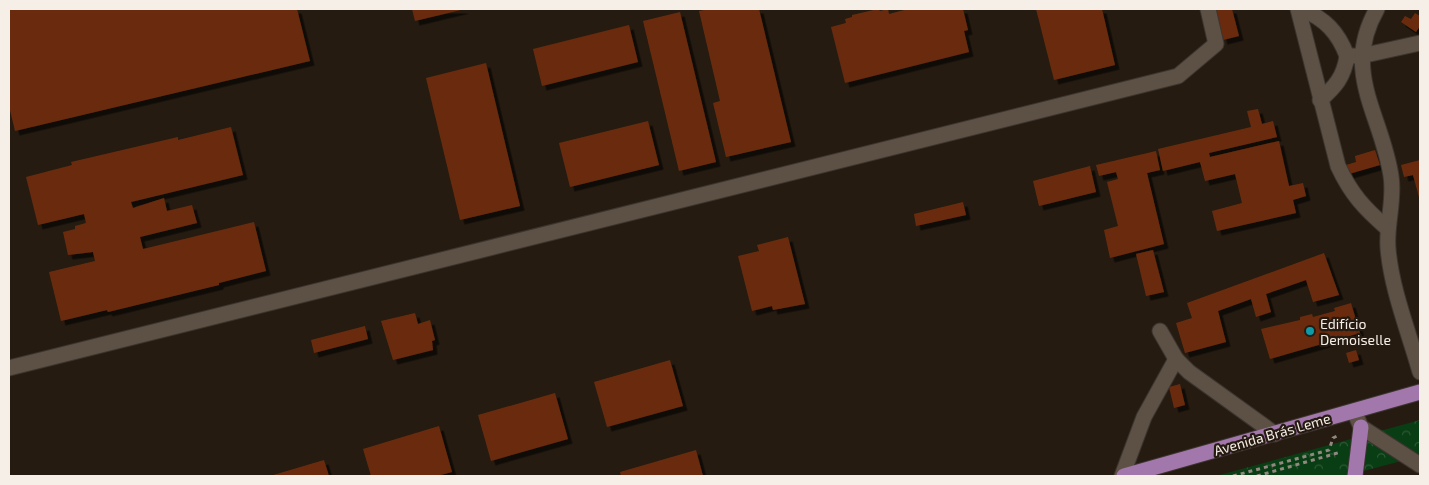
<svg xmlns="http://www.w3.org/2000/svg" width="1429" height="485" font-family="'Exo 2',sans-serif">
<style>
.park{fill:url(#park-crowns)}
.building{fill:#692c0c;filter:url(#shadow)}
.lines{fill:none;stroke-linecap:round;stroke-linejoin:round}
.minor-casing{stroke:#3c352f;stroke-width:17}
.major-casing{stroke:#3c352f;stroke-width:17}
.path{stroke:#918880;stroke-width:3;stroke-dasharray:4 4;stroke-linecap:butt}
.minor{stroke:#5d5145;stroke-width:15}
.major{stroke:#a277ac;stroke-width:15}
.culture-dot{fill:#0f9aa8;stroke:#251b11;stroke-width:2}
.labels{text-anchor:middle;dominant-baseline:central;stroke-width:4.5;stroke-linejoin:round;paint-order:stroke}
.poi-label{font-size:14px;fill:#f6efe8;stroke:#251b11;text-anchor:start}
.street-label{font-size:14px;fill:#f6efe8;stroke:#251b11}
</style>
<defs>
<pattern id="park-crowns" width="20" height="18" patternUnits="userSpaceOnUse" patternTransform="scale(1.25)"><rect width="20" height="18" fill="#093d13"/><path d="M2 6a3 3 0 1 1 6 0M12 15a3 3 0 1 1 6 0" fill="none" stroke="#2d5935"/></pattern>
<filter id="shadow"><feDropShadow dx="4.5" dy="4.5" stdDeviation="0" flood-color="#0009"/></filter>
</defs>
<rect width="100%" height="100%" fill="#251b11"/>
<path class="park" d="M1420,420V456L1345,476H1216Z"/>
<g class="building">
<path d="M9,9H297L310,61L15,131L9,106Z"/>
<path d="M412,9H465L415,21Z"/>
<path d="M709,9H759L791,142L726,157L713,103L720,101L699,11Z"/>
<path d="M878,9L880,11L888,9L889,14L908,9H963L968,30L964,31L969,52L845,83L831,27L846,23L845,19L852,17V15Z"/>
<path d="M1036,9H1102L1115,65L1054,80Z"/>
<path d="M1215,9H1232L1239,36L1223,40Z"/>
<path d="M680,12L716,162L679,171L643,21Z"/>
<path d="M1415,13L1420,16V26L1416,32L1401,22L1405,16L1411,19Z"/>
<path d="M629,25L638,62L542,86L533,49Z"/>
<path d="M486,63L520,206L460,220L426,78Z"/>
<path d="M1258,109L1262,124L1273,121L1277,137L1209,153L1210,157L1279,141L1289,186L1303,183L1306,196L1293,200L1296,213L1217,231L1212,211L1242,203L1235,174L1205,181L1200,162L1163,171L1158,149L1251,127L1247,111Z"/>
<path d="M648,121L659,165L570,187L559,143Z"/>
<path d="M231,127L243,175L131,202L133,208L164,198L167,211L192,205L197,223L140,237L143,249L254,222L266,271L219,283V285L108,312L107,310L61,321L49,272L95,261L93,252L68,255L63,232L75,229V226L86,223L84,214L38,225L26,177L72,165L71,162L178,137V140Z"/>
<path d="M1375,150L1380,165L1349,174L1346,165L1356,162L1355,156Z"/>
<path d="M1156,151L1160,170L1147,173L1164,244L1110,258L1104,230L1118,226L1107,182L1118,179L1116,172L1099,176L1096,165Z"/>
<path d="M1420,160V201L1413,175L1404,177L1401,165Z"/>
<path d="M1090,166L1096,192L1039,206L1033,181Z"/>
<path d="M963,202L966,215L916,226L914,214Z"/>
<path d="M788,237L805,304L773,310L772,306L752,311L738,256L759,251L757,245Z"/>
<path d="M1153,250L1164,292L1146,296L1136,254Z"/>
<path d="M1324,253L1339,295L1313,302L1306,280L1266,294L1271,312L1256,317L1251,299L1218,311L1226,342L1185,353L1176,323L1192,318L1187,303Z"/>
<path d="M1351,303L1360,333L1270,359L1261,329L1300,320V317L1312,314L1313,317L1335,311L1334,308Z"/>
<path d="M415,313L418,324L430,320L435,340L432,341L433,350L393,360L381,321Z"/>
<path d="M365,326L368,339L314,353L311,340Z"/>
<path d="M1356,350L1359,360L1349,363L1346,353Z"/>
<path d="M670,360L683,406L607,427L594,382Z"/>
<path d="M1180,384L1185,405L1174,408L1169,387Z"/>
<path d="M555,393L568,439L491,461L478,415Z"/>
<path d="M439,426L452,472L437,476H371L363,449Z"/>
<path d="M696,450L703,476H621L620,472Z"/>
<path d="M324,460L329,476H270Z"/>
</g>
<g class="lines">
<g class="minor-casing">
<g id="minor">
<path d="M1298,9L1338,166C1351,194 1364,208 1387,228"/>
<path d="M1302,9C1325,19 1338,32 1347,56H1361L1420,43"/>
<path d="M1377,9C1341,72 1382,115 1391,176C1395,200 1386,224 1388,248C1391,288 1409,333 1420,372"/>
<path d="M1320,100C1335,87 1344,77 1347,56"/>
<path d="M1160,331L1176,359L1189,372L1275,434"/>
<path d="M9,368L1178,76L1216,44L1208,9"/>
<path d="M1354,411L1361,427L1420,465"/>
<path d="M1122,476L1144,417L1176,359"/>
</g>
</g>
<g class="major-casing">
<g id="major">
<path d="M1124,476L1420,392"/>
<path d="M1355,476L1361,427"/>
</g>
</g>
<g class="path">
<path d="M1233,476L1329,450L1333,438L1339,435"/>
<path d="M1257,476L1341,452"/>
</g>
<use href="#minor" class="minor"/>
<use href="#major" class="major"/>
</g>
<circle class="culture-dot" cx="1310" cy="331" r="5"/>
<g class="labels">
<g class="poi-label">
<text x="1320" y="323">Edifício<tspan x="1320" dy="16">Demoiselle</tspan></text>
</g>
<g class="street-label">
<text transform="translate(1272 434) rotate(-16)">Avenida Brás Leme</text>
</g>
</g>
<rect width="1429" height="485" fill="none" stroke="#f6efe8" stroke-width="20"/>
</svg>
